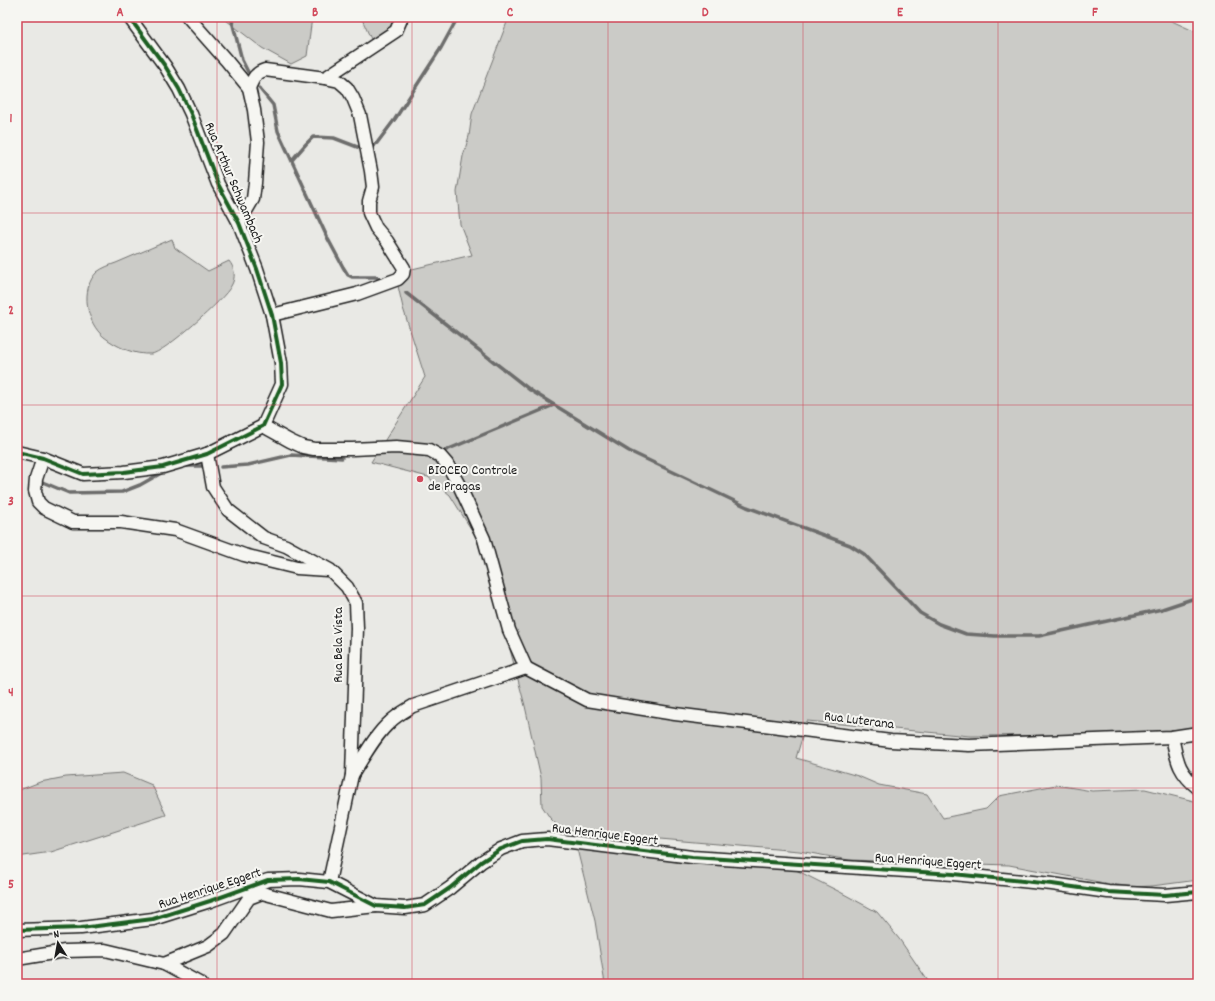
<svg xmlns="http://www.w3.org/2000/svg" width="1215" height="1001" font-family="Dekko,sans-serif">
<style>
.green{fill:#cbcbc7;stroke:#747472}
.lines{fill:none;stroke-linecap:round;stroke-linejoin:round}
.stream{stroke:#6d6d6c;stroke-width:3.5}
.minor-casing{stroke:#1c1c1c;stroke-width:15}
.minor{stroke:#f6f6f2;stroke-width:12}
.cycleway-casing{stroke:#f6f6f2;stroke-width:6}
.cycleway{stroke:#1b5e20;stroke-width:4}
.grid{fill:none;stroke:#d1495b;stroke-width:1;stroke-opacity:0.55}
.poi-dot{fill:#d1495b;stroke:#f6f6f2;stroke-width:1.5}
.labels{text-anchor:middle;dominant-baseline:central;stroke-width:4;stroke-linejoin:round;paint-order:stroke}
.street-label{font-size:14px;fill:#1c1c1c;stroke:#f6f6f2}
.poi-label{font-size:14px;fill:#1c1c1c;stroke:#f6f6f2;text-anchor:start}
.neatline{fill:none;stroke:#d1495b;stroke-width:1.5}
.grid-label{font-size:13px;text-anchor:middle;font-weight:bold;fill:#d1495b}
</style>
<rect width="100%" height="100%" fill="#e9e9e5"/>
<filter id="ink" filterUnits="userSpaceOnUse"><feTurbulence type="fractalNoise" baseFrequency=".025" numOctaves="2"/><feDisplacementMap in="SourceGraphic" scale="8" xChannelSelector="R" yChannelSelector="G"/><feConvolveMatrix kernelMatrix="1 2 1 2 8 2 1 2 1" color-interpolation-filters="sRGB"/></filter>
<g filter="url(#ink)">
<g class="green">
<path d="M222,17H312L307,56L291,64L262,48Z"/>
<path d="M361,17H405L375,48Z"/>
<path d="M509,17H1163L1198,33V734L970,736L807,721L796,758L858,776L879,785L927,794L943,818L986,809L999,796L1056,785L1092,791L1145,789L1198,802V880L1152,886L1132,887L1104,883L1009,865L849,860L799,851L602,834L561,829L550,818L542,806L541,778L525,706L499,608L476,537L450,495L428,477L371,462L425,377L403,308L395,273L472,255L460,224L457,192L463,156L469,136L472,114Z"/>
<path d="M172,239L175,248L208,271L229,261C235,268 236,278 231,286C226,298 163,354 151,354C134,355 117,347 104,337C86,323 80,288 97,272C102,268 110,265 116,263C135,255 153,247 172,239Z"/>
<path d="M123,773L152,785L166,815L51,852L17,857V791L40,782L66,777Z"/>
<path d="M577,849L792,868L840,892L877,912L900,940L930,984H605L595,921Z"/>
</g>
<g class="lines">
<g class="stream">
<path d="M231,17L242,60L248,72"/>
<path d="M259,88L273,105L278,131L328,239L343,267L348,275L352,277H376L383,280"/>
<path d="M371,147L377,143L395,119L441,48L458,17"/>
<path d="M292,160L306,144L313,137L334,138L360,148"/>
<path d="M406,293L530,390L629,451L747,507L850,545L864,554L920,613L939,624L966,634L995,636H1039L1162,609L1198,597"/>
<path d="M444,451L554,405"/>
<path d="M185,466H205"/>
<path d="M221,467L248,465L291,455L342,458"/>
<path d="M40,481L69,493L122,492L140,485L163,472"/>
</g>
<g class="minor-casing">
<g id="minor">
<path d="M188,17L226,60L249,88L254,110L258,142L255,183L253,199L239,223"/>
<path d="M325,78L396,31L402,17"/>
<path d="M249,88C253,79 255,73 265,70L325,78L339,81L347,88L353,98L360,115L371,171L373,187L369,201V213L376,228L387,241L404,268L403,274L398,279L357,294L272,315"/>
<path d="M263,426L290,441L303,447L314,449H352L396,447L429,450L440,456L447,464L459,485L484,539L509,630L526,668"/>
<path d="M17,452L43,458L83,474L124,472L163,467L207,454L263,426L282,384L281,363L272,315L257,269L239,223L218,184L191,114L179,89L165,66L129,17"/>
<path d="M207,454L213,487L228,510L264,538L286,546L330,570L347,587L356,603L357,628L352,775L329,882"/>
<path d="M43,458L36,479L35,491L38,502L44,508L73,522H121L175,530L244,555L297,568L327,570"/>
<path d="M526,668L587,700L675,714L891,741L969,745L1172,737L1198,733"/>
<path d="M1172,737C1177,760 1178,772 1198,788"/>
<path d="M352,775C363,758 375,735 390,722C397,715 405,711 413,706L526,668"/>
<path d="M17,930L81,928L153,919L210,901L268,880L299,879L329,882L376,906L405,908L425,905L450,888L481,862L501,849L522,841L547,839L692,857L953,874L1052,884L1108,892L1165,895L1198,892"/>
<path d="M17,959L65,951L105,950L164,964L208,946L224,934L249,898L262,893L331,911L376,906"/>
<path d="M164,964L201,984"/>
</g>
</g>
<use href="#minor" class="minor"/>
<g class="cycleway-casing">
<g id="cycleway">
<path d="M17,452L43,458L83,474L124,472L163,467L207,454L263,426L282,384L281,363L272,315L257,269L239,223L218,184L191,114L179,89L165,66L129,17"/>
<path d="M17,930L81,928L153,919L210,901L268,880L299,879L329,882L376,906L405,908L425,905L450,888L481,862L501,849L522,841L547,839L692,857L953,874L1052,884L1108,892L1165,895L1198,892"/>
</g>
</g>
<use href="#cycleway" class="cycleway"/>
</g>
</g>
<path class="grid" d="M217,17V984M412,17V984M608,17V984M803,17V984M998,17V984M17,213H1198M17,405H1198M17,596H1198M17,788H1198"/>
<circle class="poi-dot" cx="420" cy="479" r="4"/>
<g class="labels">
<g class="street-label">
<text transform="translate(233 183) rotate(67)">Rua Arthur Schwambach</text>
<text transform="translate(339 645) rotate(-90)">Rua Bela Vista</text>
<text transform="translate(859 721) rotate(7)">Rua Luterana</text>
<text transform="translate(605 835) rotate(7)">Rua Henrique Eggert</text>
<text transform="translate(928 862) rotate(4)">Rua Henrique Eggert</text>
<text transform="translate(210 889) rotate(-18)">Rua Henrique Eggert</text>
</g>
<g class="poi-label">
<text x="428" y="471">BIOCEO Controle<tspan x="428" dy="16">de Pragas</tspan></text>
</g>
</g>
<rect width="1215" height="1001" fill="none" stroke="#f6f6f2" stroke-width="44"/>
<g transform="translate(58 943) rotate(349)" stroke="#f6f6f2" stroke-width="3" paint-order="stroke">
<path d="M0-3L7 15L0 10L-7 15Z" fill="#1c1c1c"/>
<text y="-6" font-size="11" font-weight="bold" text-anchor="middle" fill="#1c1c1c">N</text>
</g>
<rect x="22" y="22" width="1171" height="957" class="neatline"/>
<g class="grid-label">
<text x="120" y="16">A</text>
<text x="315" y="16">B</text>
<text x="510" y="16">C</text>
<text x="705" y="16">D</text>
<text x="900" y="16">E</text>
<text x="1095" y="16">F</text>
<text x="11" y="122">1</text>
<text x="11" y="314">2</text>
<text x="11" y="505">3</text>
<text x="11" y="696">4</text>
<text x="11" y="888">5</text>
</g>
</svg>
